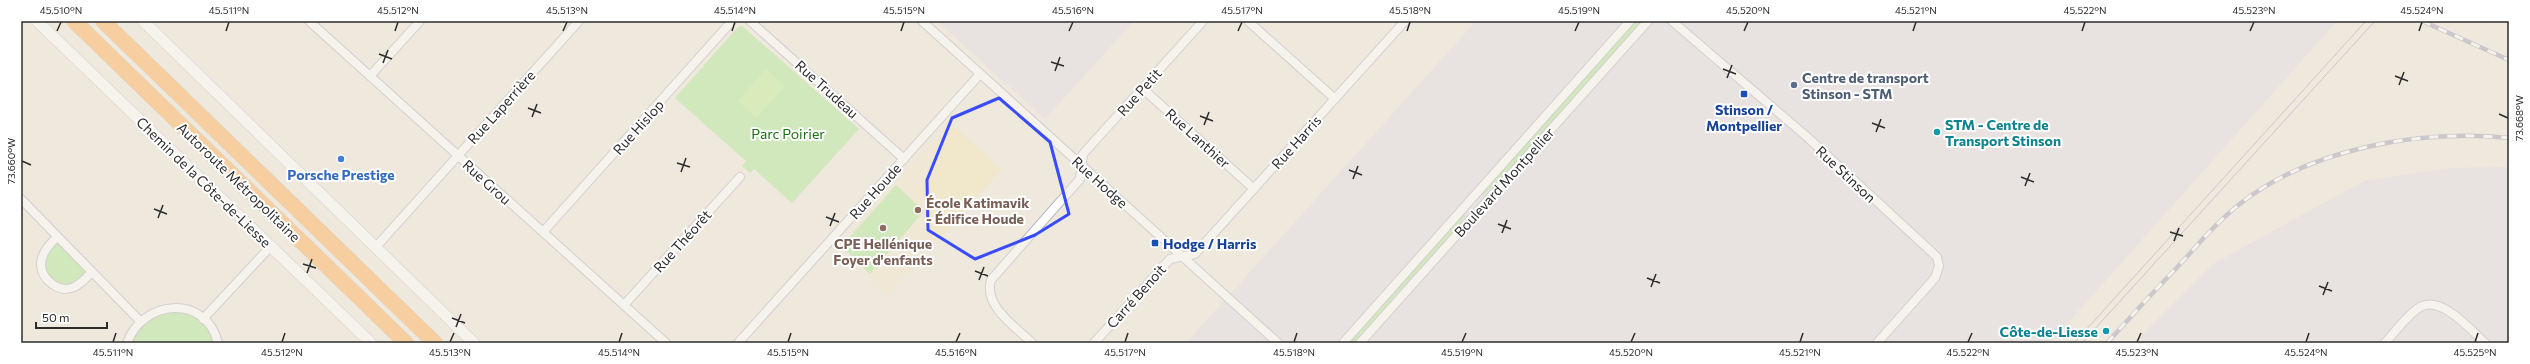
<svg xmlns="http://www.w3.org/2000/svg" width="2530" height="364" font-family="Commissioner,sans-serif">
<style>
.industrial{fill:#e1dee6}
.education{fill:#f1e8cc}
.green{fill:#aae896}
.pitch{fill:#bff091}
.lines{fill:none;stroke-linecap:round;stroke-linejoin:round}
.minor-casing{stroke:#b1b2c0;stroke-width:10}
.secondary-casing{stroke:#b1b2c0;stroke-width:12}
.motorway-casing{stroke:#c8c8c8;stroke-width:16}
.minor{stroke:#fff;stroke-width:8}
.secondary{stroke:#fff;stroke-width:11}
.motorway{stroke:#ffb057;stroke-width:15}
.tram{stroke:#9fa0b7;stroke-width:1}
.rail-casing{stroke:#9fa0b7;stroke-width:4.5}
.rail{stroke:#fff;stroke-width:3;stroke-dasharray:9;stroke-linecap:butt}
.marked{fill:none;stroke:#394bff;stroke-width:3;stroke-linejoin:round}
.ticks{fill:none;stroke:#2c2c2c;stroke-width:1.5}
.service-dot{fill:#5c6f8a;stroke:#fff;stroke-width:1.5}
.transit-dot{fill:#1a4fb4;stroke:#fff;stroke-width:1.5}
.culture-dot{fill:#0f9aa8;stroke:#fff;stroke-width:1.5}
.shop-dot{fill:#3f7fe0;stroke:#fff;stroke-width:1.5}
.education-dot{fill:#8d6e63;stroke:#fff;stroke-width:1.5}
.labels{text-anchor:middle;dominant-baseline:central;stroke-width:4;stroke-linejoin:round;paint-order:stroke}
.service-label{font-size:14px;font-weight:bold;fill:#4e5e75;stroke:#fff;text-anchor:start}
.street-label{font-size:14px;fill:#2c2c2c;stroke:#fff}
.transit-label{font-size:14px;font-weight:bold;fill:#164399;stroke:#fff}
.culture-label{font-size:14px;font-weight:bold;fill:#0d838f;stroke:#fff;text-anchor:start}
.park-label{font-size:14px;fill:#1f6f16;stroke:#fff}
.shop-label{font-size:14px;font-weight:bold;fill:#366cbe;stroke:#fff}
.education-label{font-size:14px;font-weight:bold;fill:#785e54;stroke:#fff;text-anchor:start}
.neatline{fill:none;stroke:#2c2c2c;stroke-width:1.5}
.ticks-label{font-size:10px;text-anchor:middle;fill:#2c2c2c}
</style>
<rect width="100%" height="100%" fill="#eee8dd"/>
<g class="industrial">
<path d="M937,21H1134L1045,119Z"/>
<path d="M1476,21H2337L2050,343H1186Z"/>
<path d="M2509,167V343H2134L2213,264L2364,181L2449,168Z"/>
</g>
<path class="education" d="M950,123L1002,169L888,295L839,246Z"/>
<g class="green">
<path d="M1634,21H1643L1499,182L1497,181L1484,195L1481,193Z"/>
<path d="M742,26L859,129L792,203L754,169L750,173L742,166L746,161L675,98L738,27Z"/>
<path d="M896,185L924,211L870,274L842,246Z"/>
<path d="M1463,213L1465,216L1459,224L1461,226L1391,300L1392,302L1355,343H1347Z"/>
<path d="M57,237L91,273L65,288L44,276L43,255Z"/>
<path d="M177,308L203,319L218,343H127L140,321Z"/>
</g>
<path class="pitch" d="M766,69L785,86L756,118L738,101Z"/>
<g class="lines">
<g class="minor-casing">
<g id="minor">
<path d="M309,21L666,343"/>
<path d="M750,21L904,159"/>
<path d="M922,21L1278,343"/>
<path d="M1248,21L1335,99"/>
<path d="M1672,21L1806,136L1937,257L1939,266L1935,278L1877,343"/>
<path d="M370,76L420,21"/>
<path d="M1142,88L1254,189"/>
<path d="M21,199L140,321"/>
<path d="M543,232L732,21"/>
<path d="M57,237C50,244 41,253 41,264C41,279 59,294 74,287C81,284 86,278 91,273"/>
<path d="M375,248L579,21"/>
<path d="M624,305L740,177"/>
<path d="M203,319L270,247"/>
<path d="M127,343C143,299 206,294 218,343"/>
<path d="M738,343L980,74"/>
<path d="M1032,343C1016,327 983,306 991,280L1080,179L1083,154L1203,21"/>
<path d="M1094,343L1170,259L1195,254L1405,21"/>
<path d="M1343,343L1630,21"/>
<path d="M1360,343L1648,21"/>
<path d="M2385,343C2395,332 2407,315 2420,307C2441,295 2471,330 2485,343"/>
</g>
</g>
<g class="secondary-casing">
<g id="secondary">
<path d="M37,21L371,343"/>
<path d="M143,21L474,343"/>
</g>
</g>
<g class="motorway-casing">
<g id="motorway">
<path d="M74,21L406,343"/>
<path d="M103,21L435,343"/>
</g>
</g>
<use href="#minor" class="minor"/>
<use href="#secondary" class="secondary"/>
<use href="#motorway" class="motorway"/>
<g class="tram">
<path d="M2074,343L2366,21"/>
<path d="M2082,343L2375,21"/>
</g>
<g class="rail-casing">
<g id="rail">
<path d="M2422,21L2509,60"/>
<path d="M2107,343C2132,315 2157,288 2183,261C2201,241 2219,220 2241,203C2312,148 2421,129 2509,138"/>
</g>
</g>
<use href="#rail" class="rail"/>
</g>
<path d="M0 0H2530V364H0ZM999,98L1050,142L1069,214L1035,235L975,259L928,230L927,180L952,118Z" fill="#eee8dd" fill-opacity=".55" fill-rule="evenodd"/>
<path class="marked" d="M999,98L1050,142L1069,214L1035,235L975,259L928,230L927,180L952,118Z"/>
<path class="ticks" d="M57,31L61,22M226,31L229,22M395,31L398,22M563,31L567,22M732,31L735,22M901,31L904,22M1069,31L1073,22M1238,31L1242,22M1407,31L1410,22M1575,31L1579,22M1744,31L1748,22M1913,31L1916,22M2082,31L2085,22M2250,31L2254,22M2419,31L2422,22M379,54L392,59M1051,62L1064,66M383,63L388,50M1723,69L1736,74M1055,71L1060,57M2395,76L2408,81M1727,78L1732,65M2399,85L2404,72M528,108L541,113M2499,114L2508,118M1200,116L1213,121M532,117L537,104M1872,123L1885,128M1204,125L1209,112M1876,132L1881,119M22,161L31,165M677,163L690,167M1349,170L1362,175M681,172L686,158M2021,177L2034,182M1353,179L1358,166M2025,186L2030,173M154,209L167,214M826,217L839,222M158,218L163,205M1498,224L1511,229M830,226L835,213M2170,232L2183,236M1502,233L1507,220M2174,241L2179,228M303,264L316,268M975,271L988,276M307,273L312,259M1647,278L1660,283M979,280L984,267M2319,286L2332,291M1651,287L1656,274M2323,295L2328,282M452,318L465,323M456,327L461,314M113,342L116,333M282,342L285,333M450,342L454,333M619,342L622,333M788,342L791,333M956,342L960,333M1125,342L1128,333M1294,342L1297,333M1462,342L1466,333M1631,342L1635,333M1800,342L1803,333M1968,342L1972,333M2137,342L2141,333M2306,342L2309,333M2475,342L2478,333"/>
<circle class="service-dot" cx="1794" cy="85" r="4"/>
<g class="transit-dot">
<rect x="1740" y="90" width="8" height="8" rx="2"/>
<rect x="1151" y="239" width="8" height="8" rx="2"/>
</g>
<g class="culture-dot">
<circle cx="1937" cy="132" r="4"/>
<circle cx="2106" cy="331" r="4"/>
</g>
<circle class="shop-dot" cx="341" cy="159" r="4"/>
<g class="education-dot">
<circle cx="918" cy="210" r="4"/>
<circle cx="883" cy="228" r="4"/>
</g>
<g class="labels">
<g class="service-label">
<text x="1802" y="77">Centre de transport<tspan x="1802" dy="16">Stinson - STM</tspan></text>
</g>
<g class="street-label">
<text transform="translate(827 89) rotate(42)">Rue Trudeau</text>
<text transform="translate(1139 92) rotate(-48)">Rue Petit</text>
<text transform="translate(501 107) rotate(-48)">Rue Laperrière</text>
<text transform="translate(638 127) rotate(-48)">Rue Hislop</text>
<text transform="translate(1198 138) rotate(42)">Rue Lanthier</text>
<text transform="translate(1296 142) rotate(-48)">Rue Harris</text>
<text transform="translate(1846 174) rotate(43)">Rue Stinson</text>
<text transform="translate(204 182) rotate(44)">Chemin de la Côte-de-Liesse</text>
<text transform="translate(239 182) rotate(44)">Autoroute Métropolitaine</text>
<text transform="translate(487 182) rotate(42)">Rue Grou</text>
<text transform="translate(1100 182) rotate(42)">Rue Hodge</text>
<text transform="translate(1504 182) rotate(-48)">Boulevard Montpellier</text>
<text transform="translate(875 191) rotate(-48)">Rue Houde</text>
<text transform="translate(682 241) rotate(-48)">Rue Théorêt</text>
<text transform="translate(1136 296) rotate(-48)">Carré Benoit</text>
</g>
<g class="transit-label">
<text x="1744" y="109">Stinson /<tspan x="1744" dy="16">Montpellier</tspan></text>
<text x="1163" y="243" text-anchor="start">Hodge / Harris</text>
</g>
<g class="culture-label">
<text x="1945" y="124">STM - Centre de<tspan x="1945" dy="16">Transport Stinson</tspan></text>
<text x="2098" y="331" text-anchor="end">Côte-de-Liesse</text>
</g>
<g class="park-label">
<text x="788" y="133">Parc Poirier</text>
</g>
<g class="shop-label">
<text x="341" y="174">Porsche Prestige</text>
</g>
<g class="education-label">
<text x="926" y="202">École Katimavik<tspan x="926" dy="16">- Édifice Houde</tspan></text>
<text x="883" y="243" text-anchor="middle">CPE Hellénique<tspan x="883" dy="16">Foyer d'enfants</tspan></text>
</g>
</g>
<rect width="2530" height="364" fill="none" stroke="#ffffff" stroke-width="44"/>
<path d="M36 322v6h71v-6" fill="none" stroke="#2c2c2c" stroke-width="2"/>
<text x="42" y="322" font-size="12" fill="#2c2c2c" stroke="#ffffff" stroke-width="3" paint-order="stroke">50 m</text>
<rect x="22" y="22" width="2486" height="320" class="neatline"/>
<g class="ticks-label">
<text x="61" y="14">45.510°N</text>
<text x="229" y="14">45.511°N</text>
<text x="398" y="14">45.512°N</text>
<text x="567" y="14">45.513°N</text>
<text x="735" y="14">45.514°N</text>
<text x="904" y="14">45.515°N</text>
<text x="1073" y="14">45.516°N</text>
<text x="1242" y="14">45.517°N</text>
<text x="1410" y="14">45.518°N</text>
<text x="1579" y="14">45.519°N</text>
<text x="1748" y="14">45.520°N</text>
<text x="1916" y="14">45.521°N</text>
<text x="2085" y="14">45.522°N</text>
<text x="2254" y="14">45.523°N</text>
<text x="2422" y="14">45.524°N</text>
<text transform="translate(2519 118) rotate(-90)" y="4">73.668°W</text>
<text transform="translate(11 161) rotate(-90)" y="4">73.660°W</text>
<text x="113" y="356">45.511°N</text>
<text x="282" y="356">45.512°N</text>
<text x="450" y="356">45.513°N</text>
<text x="619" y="356">45.514°N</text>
<text x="788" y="356">45.515°N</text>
<text x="956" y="356">45.516°N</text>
<text x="1125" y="356">45.517°N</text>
<text x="1294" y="356">45.518°N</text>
<text x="1462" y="356">45.519°N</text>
<text x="1631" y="356">45.520°N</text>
<text x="1800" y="356">45.521°N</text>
<text x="1968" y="356">45.522°N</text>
<text x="2137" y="356">45.523°N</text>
<text x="2306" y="356">45.524°N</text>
<text x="2475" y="356">45.525°N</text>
</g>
</svg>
